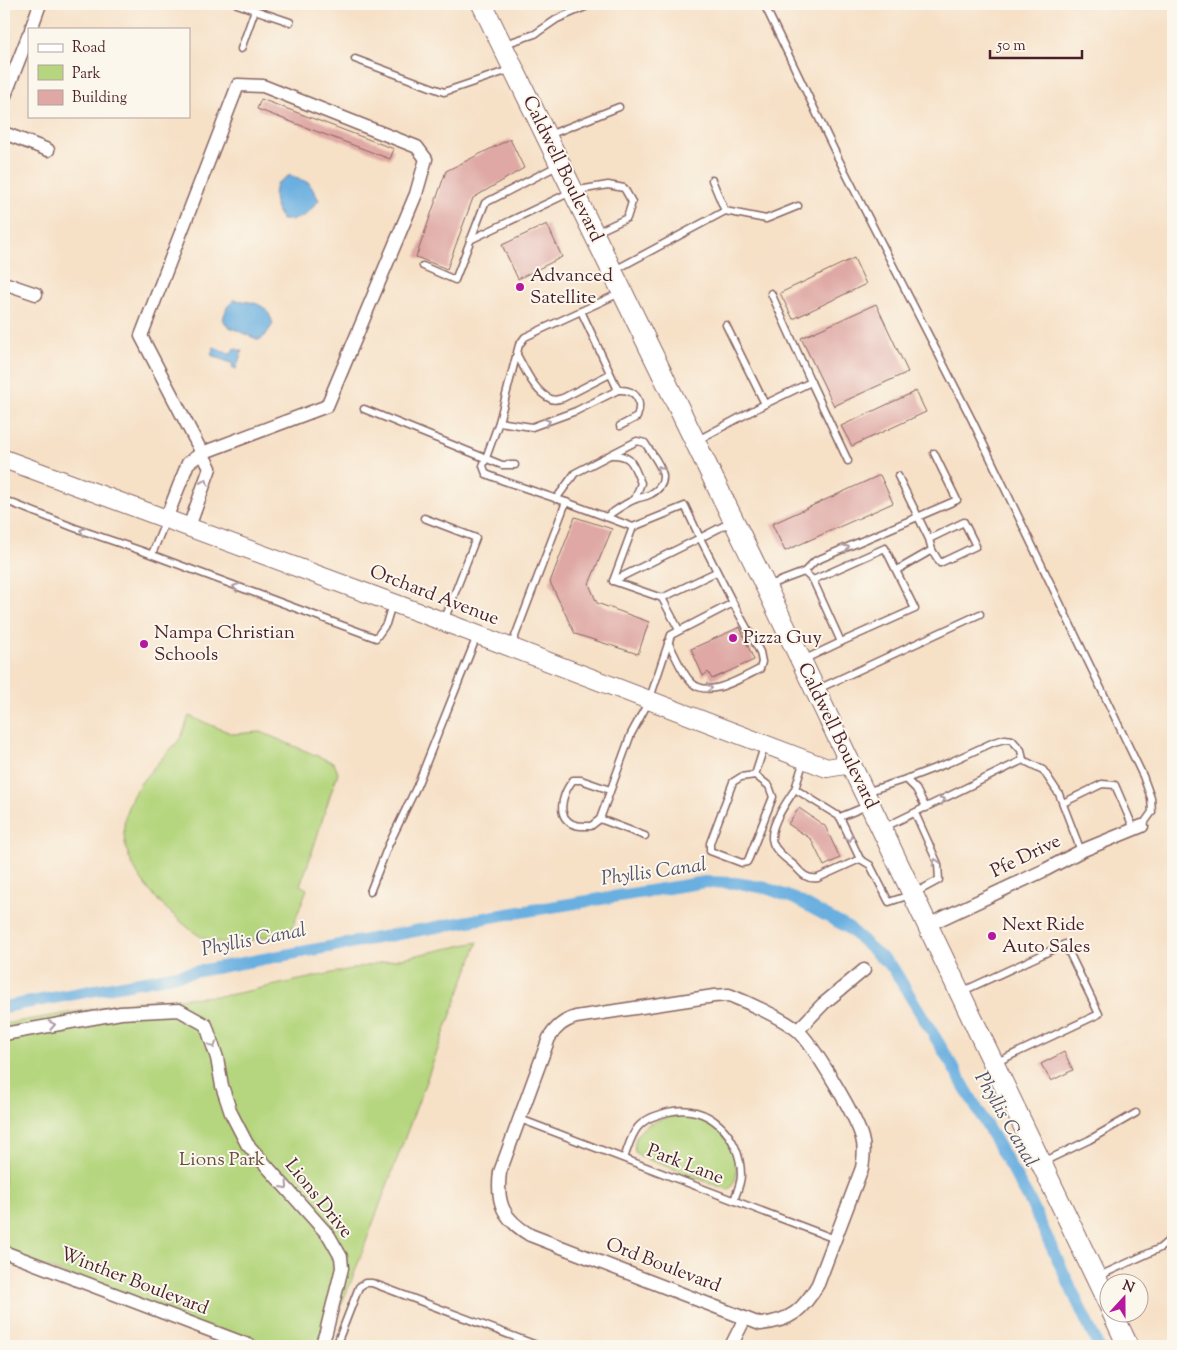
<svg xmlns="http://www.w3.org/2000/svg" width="1177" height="1350" font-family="'Sorts Mill Goudy',serif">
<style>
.green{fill:#b5d67e;stroke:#807a54}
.water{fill:#69afe0;stroke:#5a6786}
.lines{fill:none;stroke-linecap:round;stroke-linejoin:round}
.canal{stroke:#69afe0;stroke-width:12}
.building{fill:#dfa8a4}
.lane-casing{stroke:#866361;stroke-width:9}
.street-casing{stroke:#866361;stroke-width:15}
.secondary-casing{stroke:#866361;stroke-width:20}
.primary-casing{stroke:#866361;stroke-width:22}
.lane{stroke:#fff;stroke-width:6}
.street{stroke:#fff;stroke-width:12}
.secondary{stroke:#fff;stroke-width:18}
.primary{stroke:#fff;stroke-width:20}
.oneway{stroke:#ae9aa0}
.poi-dot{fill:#b5179e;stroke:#fbf7ec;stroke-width:2}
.labels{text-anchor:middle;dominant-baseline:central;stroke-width:4;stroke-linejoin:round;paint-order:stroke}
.street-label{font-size:19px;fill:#4a1f2b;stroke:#fbf7ec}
.poi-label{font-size:19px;fill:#4a1f2b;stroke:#fbf7ec;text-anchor:start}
.park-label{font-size:19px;fill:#654d40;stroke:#fbf7ec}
.water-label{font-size:20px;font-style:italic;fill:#55516a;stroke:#fbf7ec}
</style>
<rect width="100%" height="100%" fill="#fbf7ec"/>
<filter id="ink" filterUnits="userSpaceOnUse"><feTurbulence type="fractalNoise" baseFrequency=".02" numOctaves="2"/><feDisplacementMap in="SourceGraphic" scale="10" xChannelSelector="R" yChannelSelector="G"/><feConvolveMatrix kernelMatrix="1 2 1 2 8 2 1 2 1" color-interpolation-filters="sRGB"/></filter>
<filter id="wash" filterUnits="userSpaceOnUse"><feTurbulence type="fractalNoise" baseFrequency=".0096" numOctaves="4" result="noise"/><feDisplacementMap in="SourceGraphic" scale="20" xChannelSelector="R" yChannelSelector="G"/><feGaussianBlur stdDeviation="1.12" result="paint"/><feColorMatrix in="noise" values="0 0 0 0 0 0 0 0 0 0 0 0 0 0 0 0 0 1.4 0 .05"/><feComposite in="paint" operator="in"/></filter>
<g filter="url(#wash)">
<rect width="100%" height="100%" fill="#f6e0c6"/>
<g class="green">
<path d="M189,716L233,734L261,732L334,763L338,773C324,810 315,848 300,885L307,889L291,931C268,936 231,948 208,940C197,936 186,926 177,918C146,892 112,851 128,807C135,786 151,771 165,755C170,749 177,744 181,737C184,731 186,723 189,716Z"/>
<path d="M478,942L351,1282L323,1346H251L4,1251V1024L132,1002L229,995Z"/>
<path d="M684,1115C695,1118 705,1120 714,1127C729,1138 747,1173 729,1189L723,1188L642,1157L635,1152C630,1124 664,1117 684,1115Z"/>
</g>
<g class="water">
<path d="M290,175L309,183L319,200C306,215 303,221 282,220C275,207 272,198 276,184Z"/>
<path d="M234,300C253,302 267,302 273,324L265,336L259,340L227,326L223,319L227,307Z"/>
<path d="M214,347L231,354L234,348L242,351L236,369L232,367L233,364L211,355Z"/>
</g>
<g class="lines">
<path class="canal" d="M4,1007L496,916L705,882L736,883L766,888L795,899L847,927L893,968L949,1060L1030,1201L1098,1346"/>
</g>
<g id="blocks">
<g class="building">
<path d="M261,99L394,149L390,159L257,109Z"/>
<path d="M510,139L524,168L473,198L447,269L416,257L446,171Z"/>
<path d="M547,224L562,257L518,279L502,245Z"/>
<path d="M854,258L866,284L793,319L780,293Z"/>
<path d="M876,304L908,372L834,406L801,338Z"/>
<path d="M916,391L926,412L852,446L841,426Z"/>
<path d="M880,475L893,503L785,551L772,524Z"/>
<path d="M575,517L612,529L589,584L597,603L649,622L638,654L575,634L550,582Z"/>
<path d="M740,627L754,660L712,679L708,672L703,676L691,649Z"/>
<path d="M799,808L825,826L840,858L824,866L811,839L788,824Z"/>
<path d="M1064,1052L1073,1070L1051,1081L1041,1064Z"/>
</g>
</g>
</g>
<g filter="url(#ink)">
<use href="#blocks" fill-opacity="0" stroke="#866361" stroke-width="1"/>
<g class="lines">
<g class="lane-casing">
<g id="lane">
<path d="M237,4L290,22"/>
<path d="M764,4L838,158L972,420L1143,776L1151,798L1152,812L1142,826"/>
<path d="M505,44L535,34L557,19L592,4"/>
<path d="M241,49L255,10"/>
<path d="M355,59L444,92L512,69"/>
<path d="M549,135L619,107"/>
<path d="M712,180L725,211"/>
<path d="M470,240L573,191L608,185L624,188L632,202L627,218L597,232"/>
<path d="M423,266L455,280L485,203L559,165"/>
<path d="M615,270L725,211L766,219L798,206"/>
<path d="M581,311L618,390C636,389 643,400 637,417L620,426"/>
<path d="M517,355C525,369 535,393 551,399C555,401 559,399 563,398L610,374"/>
<path d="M811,382L848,461"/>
<path d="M765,404L811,382L771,293"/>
<path d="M364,409L502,465H515"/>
<path d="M499,422L532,427L576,411L618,390"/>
<path d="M698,440L765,404L726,325"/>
<path d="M611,455C633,454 633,466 641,483L635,499"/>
<path d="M898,476L929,539L932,550L940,563L976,546L964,522L929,539"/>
<path d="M556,499L575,473L637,441L645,443C656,461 676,480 651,494C646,497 641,497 636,499C625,503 615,511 606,517"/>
<path d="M4,500L75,528L142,551L376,638L386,624L392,604"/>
<path d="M566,502L504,481L486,474L483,466L499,422L519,345L525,337L620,293"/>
<path d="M685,506L700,538L613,581L633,527Z"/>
<path d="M424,518L476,538L444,621"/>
<path d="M152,554L166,520"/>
<path d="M897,570L932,550"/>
<path d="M804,572L815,561L957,500L934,453"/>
<path d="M813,580L885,548L915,609L841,642"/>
<path d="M613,581L662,598L716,572"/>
<path d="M767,586L804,572L813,580L841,642L803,660"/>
<path d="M662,598L679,630"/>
<path d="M668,642C675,654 681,672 691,682C708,700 743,677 760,669L762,662L760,652L733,603"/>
<path d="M511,647L566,502L633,527"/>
<path d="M818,689L980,614"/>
<path d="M804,760L795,789L840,817L867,806"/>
<path d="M1023,760L1043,770L1059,794L1081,851"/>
<path d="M755,775L741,777L733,782L710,843V851L742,863L747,862L749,858L773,797L769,786L755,775L764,747"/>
<path d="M795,789C787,802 767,828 773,843C776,852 788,860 795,866C802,874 807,880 818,878L860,859"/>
<path d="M866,792L906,779L916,789L926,808"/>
<path d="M1063,803L1102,784L1115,785L1134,829"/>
<path d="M840,817L860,859L870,865L889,902L913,894L939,880L938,864L915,813"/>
<path d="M600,819L591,826C583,826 574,827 568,821C556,811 565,790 573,780H581L610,790"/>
<path d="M883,828L1023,760L1021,750L1012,740L1005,739L994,742L948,763L906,779"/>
<path d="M645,836L600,819L631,734L649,701L671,635L733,603L700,538L731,522"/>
<path d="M370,892L388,846L417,786L477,636"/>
<path d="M961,992L1065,944L1099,1014L997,1062"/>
<path d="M520,1119L835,1239"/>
<path d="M624,1158C628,1148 631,1135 638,1127C646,1118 657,1115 668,1112C708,1102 741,1136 741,1175C741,1183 737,1192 734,1200"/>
<path d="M1043,1162L1089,1140L1136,1113"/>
<path d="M1165,1244L1173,1253"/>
<path d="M1099,1276L1160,1248L1173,1237"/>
<path d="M336,1346L359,1287L365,1283H372L539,1346"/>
</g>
</g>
<g class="street-casing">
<g id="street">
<path d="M31,29L40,4"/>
<path d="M238,85L263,86L417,147L426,159L416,194L327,406L202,453L141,336Z"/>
<path d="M4,98L29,34"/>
<path d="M4,133L48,150"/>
<path d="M4,283L36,294"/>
<path d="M166,519L188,463L202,453L210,468L189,527"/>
<path d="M928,925L1045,870L1081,851L1142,826"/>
<path d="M729,995C747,1002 782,1018 797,1030C812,1042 857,1118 862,1138C865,1148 864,1157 862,1168L818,1284C803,1310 791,1321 760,1324L530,1235C503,1219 496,1203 500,1172L549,1038C556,1027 563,1021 576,1017L714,996Z"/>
<path d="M798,1030L823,1004L864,970"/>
<path d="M4,1034L121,1013L179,1010L206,1025L217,1058L222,1086L231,1113L247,1144L329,1236L341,1257L342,1268L326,1332L321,1346"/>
<path d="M4,1252L251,1346"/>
<path d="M731,1346L745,1318"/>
</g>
</g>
<g class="secondary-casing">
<path id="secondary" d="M4,459L426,615L827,768L851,764"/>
</g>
<g class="primary-casing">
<g id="primary">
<path d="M482,4L766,587L1110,1307"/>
<path d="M1112,1312L1128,1346"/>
</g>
</g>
<use href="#lane" class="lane"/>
<use href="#street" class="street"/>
<use href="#secondary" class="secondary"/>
<use href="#primary" class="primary"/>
</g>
<defs><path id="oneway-chevron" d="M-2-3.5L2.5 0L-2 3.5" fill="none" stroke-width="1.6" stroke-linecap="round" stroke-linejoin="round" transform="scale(1.25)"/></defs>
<g class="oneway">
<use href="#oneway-chevron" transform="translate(547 422) rotate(-19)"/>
<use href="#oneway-chevron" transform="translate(660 469) rotate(-113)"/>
<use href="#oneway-chevron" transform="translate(205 482) rotate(-70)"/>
<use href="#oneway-chevron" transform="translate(83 531) rotate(-161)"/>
<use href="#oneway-chevron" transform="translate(846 548) rotate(-23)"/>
<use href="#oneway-chevron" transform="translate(236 587) rotate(-159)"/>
<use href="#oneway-chevron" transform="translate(709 688) rotate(3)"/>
<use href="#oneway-chevron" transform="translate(942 800) rotate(-25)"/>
<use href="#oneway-chevron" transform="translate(849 838) rotate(65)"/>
<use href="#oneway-chevron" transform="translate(936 862) rotate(-108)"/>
<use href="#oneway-chevron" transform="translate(52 1025) rotate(-10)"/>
<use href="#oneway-chevron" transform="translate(213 1045) rotate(71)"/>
<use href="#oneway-chevron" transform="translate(285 1186) rotate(48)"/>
</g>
</g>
<g class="poi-dot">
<circle cx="520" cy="287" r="5"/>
<circle cx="733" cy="638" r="5"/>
<circle cx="144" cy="644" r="5"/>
<circle cx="992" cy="936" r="5"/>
</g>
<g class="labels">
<g class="street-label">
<text transform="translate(562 169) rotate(64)">Caldwell Boulevard</text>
<text transform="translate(434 596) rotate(21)">Orchard Avenue</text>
<text transform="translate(837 736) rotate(64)">Caldwell Boulevard</text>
<text transform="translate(1026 857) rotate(-26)">Pfe Drive</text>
<text transform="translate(685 1165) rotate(21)">Park Lane</text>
<text transform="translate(318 1199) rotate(51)">Lions Drive</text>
<text transform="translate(663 1266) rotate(21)">Ord Boulevard</text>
<text transform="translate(134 1282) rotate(21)">Winther Boulevard</text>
</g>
<g class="poi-label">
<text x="530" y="276">Advanced<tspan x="530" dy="22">Satellite</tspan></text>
<text x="154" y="633">Nampa Christian<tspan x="154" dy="22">Schools</tspan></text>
<text x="743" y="638">Pizza Guy</text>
<text x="1002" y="925">Next Ride<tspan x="1002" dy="22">Auto Sales</tspan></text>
</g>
<g class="park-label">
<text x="222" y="1160">Lions Park</text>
</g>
<g class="water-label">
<text transform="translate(654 873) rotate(-8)">Phyllis Canal</text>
<text transform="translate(254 941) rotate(-11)">Phyllis Canal</text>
<text transform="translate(1005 1120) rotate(60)">Phyllis Canal</text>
</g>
</g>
<rect width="1177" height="1350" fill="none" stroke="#fbf7ec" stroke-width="20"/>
<rect x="28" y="28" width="162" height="90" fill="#fbf7ec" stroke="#b4a19f"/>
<rect x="38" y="44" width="25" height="8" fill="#ffffff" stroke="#b4a19f"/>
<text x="72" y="52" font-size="15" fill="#4a1f2b">Road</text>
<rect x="38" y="65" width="25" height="15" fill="#b5d67e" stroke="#b4a19f"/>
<text x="72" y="78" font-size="15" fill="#4a1f2b">Park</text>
<rect x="38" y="90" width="25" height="15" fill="#dfa8a4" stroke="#b4a19f"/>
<text x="72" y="102" font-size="15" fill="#4a1f2b">Building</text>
<g transform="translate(1124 1298) rotate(21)"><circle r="24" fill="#fbf7ec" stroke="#b4a19f"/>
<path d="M0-4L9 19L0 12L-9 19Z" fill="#b5179e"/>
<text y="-8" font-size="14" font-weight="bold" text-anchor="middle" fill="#4a1f2b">N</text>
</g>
<path d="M990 50v8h92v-8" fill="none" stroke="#4a1f2b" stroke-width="2.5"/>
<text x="997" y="50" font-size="15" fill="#4a1f2b" stroke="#fbf7ec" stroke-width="4" paint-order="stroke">50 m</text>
</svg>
